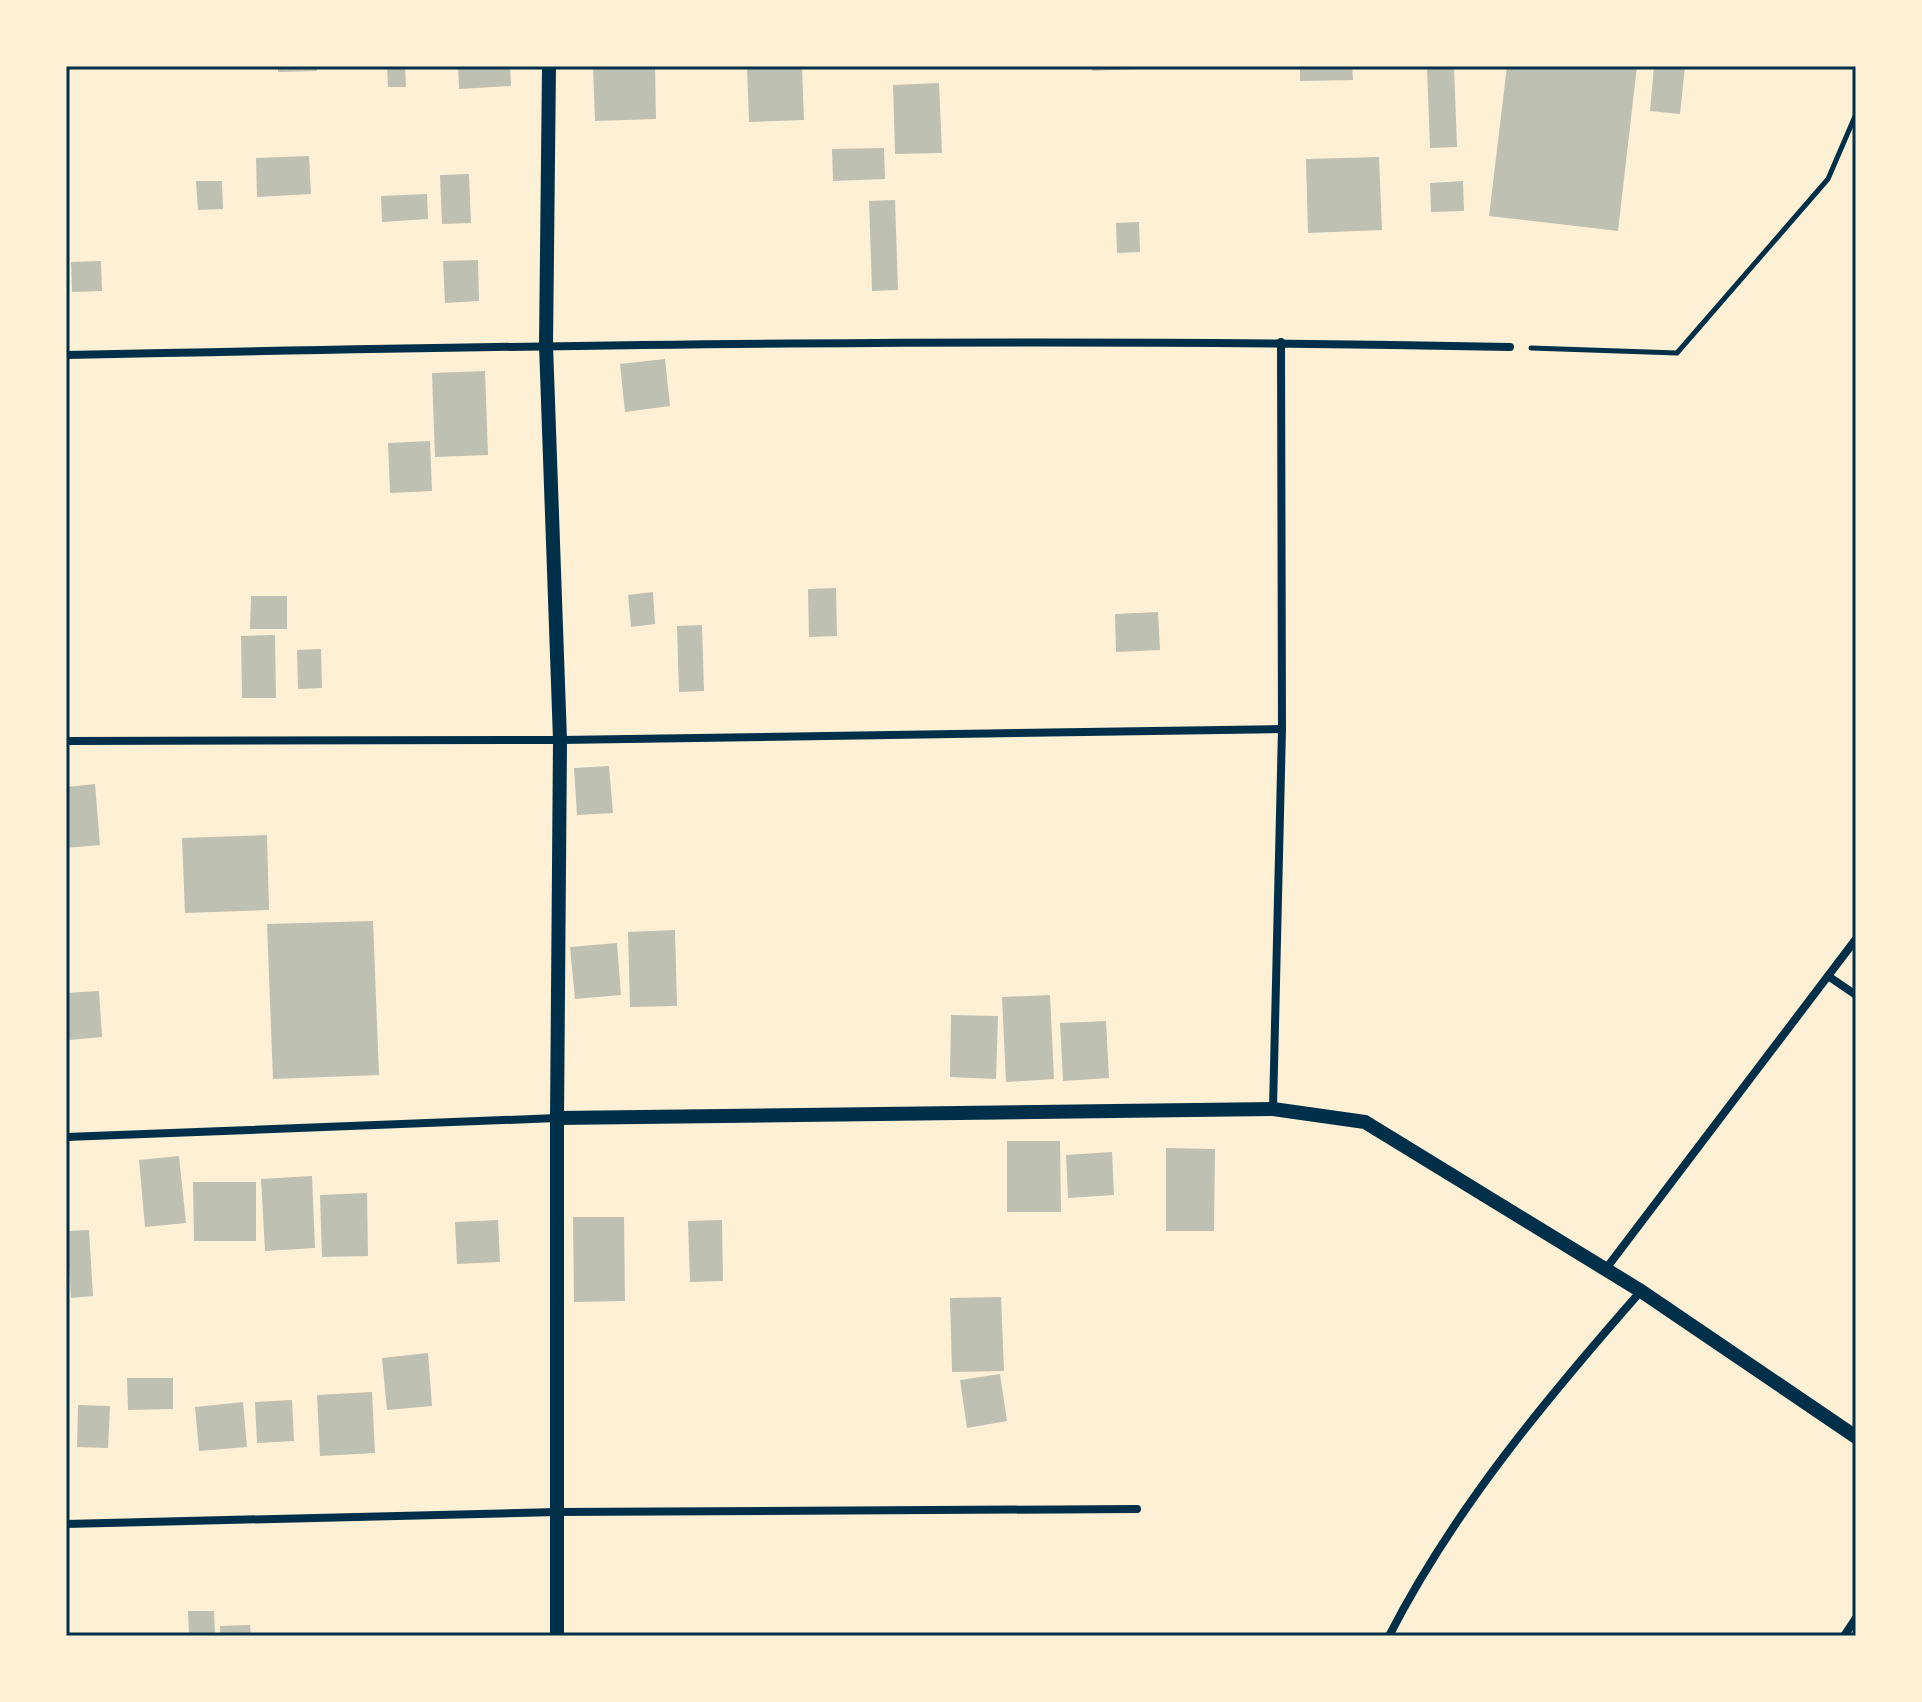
<svg xmlns="http://www.w3.org/2000/svg" width="1922" height="1702" font-family="Karla,sans-serif">
<style>
.building{fill:#bec0b2}
.lines{fill:none;stroke-linecap:round;stroke-linejoin:round}
.path{stroke:#003049;stroke-width:5}
.minor{stroke:#003049;stroke-width:8}
.tertiary{stroke:#003049;stroke-width:14}
.neatline{fill:none;stroke:#003049;stroke-width:3}
</style>
<rect width="100%" height="100%" fill="#fdf0d5"/>
<g class="building">
<path d="M278,66H317V71L278,72Z"/>
<path d="M387,66H405L406,87H388Z"/>
<path d="M458,66H510L511,86L459,89Z"/>
<path d="M593,66H655L656,119L595,121Z"/>
<path d="M747,66H802L804,120L749,122Z"/>
<path d="M1092,66H1135V69L1092,71Z"/>
<path d="M1300,66H1352L1353,80L1300,81Z"/>
<path d="M1507,66H1637L1618,231L1489,216Z"/>
<path d="M1654,66H1685L1680,114L1650,111Z"/>
<path d="M1454,67L1457,147L1430,148L1427,68Z"/>
<path d="M939,83L942,153L895,154L893,85Z"/>
<path d="M884,148L885,179L833,181L832,149Z"/>
<path d="M309,156L311,194L257,197L256,158Z"/>
<path d="M1379,157L1382,230L1308,233L1306,159Z"/>
<path d="M469,174L471,223L442,224L440,175Z"/>
<path d="M196,181H222L223,209L198,210Z"/>
<path d="M1463,181L1464,211L1431,212L1430,183Z"/>
<path d="M427,194L428,219L382,222L381,196Z"/>
<path d="M895,200L898,290L872,291L869,201Z"/>
<path d="M1139,222L1140,252L1117,253L1116,223Z"/>
<path d="M478,260L479,301L445,303L443,261Z"/>
<path d="M101,261L102,291L72,292L71,262Z"/>
<path d="M665,359L670,406L625,412L620,364Z"/>
<path d="M485,371L488,455L435,457L432,373Z"/>
<path d="M430,441L432,491L390,493L388,443Z"/>
<path d="M836,588L837,636L809,637L808,589Z"/>
<path d="M653,592L655,624L631,627L628,595Z"/>
<path d="M251,596H287V629H250Z"/>
<path d="M1158,612L1160,650L1116,652L1115,614Z"/>
<path d="M702,625L704,691L679,692L677,626Z"/>
<path d="M275,635L276,698H242L241,636Z"/>
<path d="M321,649L322,688L298,689L297,650Z"/>
<path d="M609,766L613,813L577,815L574,768Z"/>
<path d="M95,784L100,845L66,848V787Z"/>
<path d="M267,835L269,910L185,913L182,838Z"/>
<path d="M373,921L379,1075L273,1079L267,924Z"/>
<path d="M675,930L677,1006L630,1007L628,932Z"/>
<path d="M617,943L621,995L575,999L570,947Z"/>
<path d="M99,991L102,1037L69,1040L66,993Z"/>
<path d="M1050,995L1054,1079L1006,1082L1002,997Z"/>
<path d="M951,1015L998,1016L996,1079L950,1077Z"/>
<path d="M1106,1021L1109,1078L1063,1081L1060,1023Z"/>
<path d="M1007,1141H1060L1061,1212H1007Z"/>
<path d="M1166,1148L1215,1149L1214,1231H1166Z"/>
<path d="M1112,1152L1114,1195L1068,1198L1066,1155Z"/>
<path d="M179,1156L186,1223L145,1227L139,1160Z"/>
<path d="M312,1176L315,1248L265,1251L261,1179Z"/>
<path d="M193,1182H256V1241H194Z"/>
<path d="M367,1193L368,1256L322,1257L320,1195Z"/>
<path d="M573,1217H624L625,1301L574,1302Z"/>
<path d="M498,1220L500,1262L457,1264L455,1222Z"/>
<path d="M722,1220L723,1281L690,1282L688,1221Z"/>
<path d="M89,1230L93,1296L71,1298L67,1231Z"/>
<path d="M1001,1297L1004,1371L952,1372L950,1298Z"/>
<path d="M428,1353L432,1406L387,1410L382,1358Z"/>
<path d="M1000,1374L1007,1421L967,1428L960,1380Z"/>
<path d="M127,1378H173V1409L128,1410Z"/>
<path d="M372,1392L375,1453L320,1456L317,1395Z"/>
<path d="M292,1400L294,1441L257,1443L255,1402Z"/>
<path d="M243,1402L247,1447L199,1451L195,1407Z"/>
<path d="M78,1405L110,1406L108,1448L77,1447Z"/>
<path d="M188,1611H214L215,1636H189Z"/>
<path d="M250,1625L251,1636H220V1626Z"/>
</g>
<g class="lines">
<path class="path" d="M1531,348L1677,353L1828,179L1856,114"/>
<g class="minor">
<path d="M66,355C547,345 1029,337 1510,347"/>
<path d="M66,741L560,740L1282,729"/>
<path d="M1828,976L1856,995"/>
<path d="M1273,1109L1282,729L1281,342"/>
<path d="M66,1137L557,1118"/>
<path d="M1605,1270L1856,939"/>
<path d="M66,1524L557,1512L1137,1509"/>
<path d="M1389,1636C1454,1509 1547,1398 1641,1291"/>
<path d="M1844,1636L1856,1618"/>
</g>
<g class="tertiary">
<path d="M549,66L546,345L560,740L557,1118V1636"/>
<path d="M557,1118L1273,1109L1365,1122L1641,1291L1856,1437"/>
</g>
</g>
<rect width="1922" height="1702" fill="none" stroke="#fdf0d5" stroke-width="136"/>
<rect x="68" y="68" width="1786" height="1566" class="neatline"/>
</svg>
